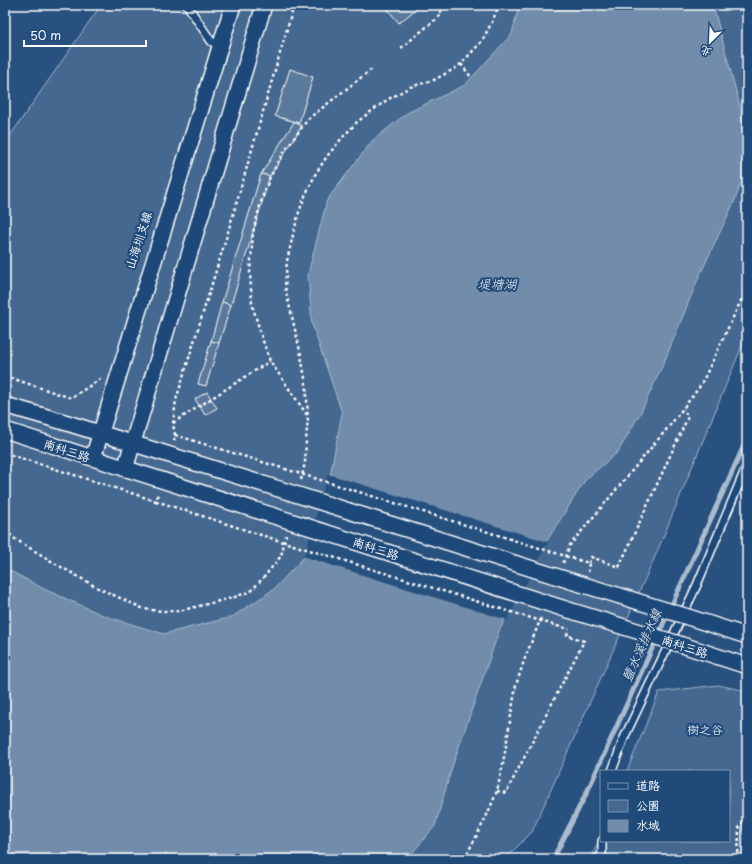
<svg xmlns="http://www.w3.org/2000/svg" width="752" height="864" font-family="'Playpen Sans','LXGW WenKai TC',sans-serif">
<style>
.green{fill:#446890;stroke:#a2b4c8}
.water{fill:#718dab;stroke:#aabbcd}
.pier{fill:#28517f}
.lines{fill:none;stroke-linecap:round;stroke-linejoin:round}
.stream{stroke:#aabbcd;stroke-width:5}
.building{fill:#5a7a9d;stroke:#fff}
.lane-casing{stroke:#fff;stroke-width:10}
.street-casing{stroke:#fff;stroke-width:18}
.path{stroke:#fff;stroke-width:2.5;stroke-dasharray:3 3;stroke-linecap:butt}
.lane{stroke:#1f4a7a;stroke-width:7}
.street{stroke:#1f4a7a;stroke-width:15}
.street-bridge-casing{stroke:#fff;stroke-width:18;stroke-linecap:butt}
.path-bridge{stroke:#fff;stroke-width:2.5;stroke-dasharray:3 3;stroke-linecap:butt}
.street-bridge{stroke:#1f4a7a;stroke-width:15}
.labels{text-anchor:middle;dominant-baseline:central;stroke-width:4;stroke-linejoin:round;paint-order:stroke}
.street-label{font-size:12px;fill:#fff;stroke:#1f4a7a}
.park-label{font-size:12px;fill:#dae1e9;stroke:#1f4a7a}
.water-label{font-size:13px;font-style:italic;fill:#d4dde6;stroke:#1f4a7a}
</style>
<rect width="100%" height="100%" fill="#28517f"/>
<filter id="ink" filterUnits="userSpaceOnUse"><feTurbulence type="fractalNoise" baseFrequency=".025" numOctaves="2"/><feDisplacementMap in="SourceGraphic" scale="8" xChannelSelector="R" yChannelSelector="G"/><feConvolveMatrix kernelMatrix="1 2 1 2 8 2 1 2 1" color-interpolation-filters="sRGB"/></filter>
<g filter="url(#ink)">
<g class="green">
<path d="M101,5H747V334L657,552L532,832L505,859H5V143Z"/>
<path d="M718,685L747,691V859H591L601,834V841H729V771H627L659,692Z"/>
</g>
<path class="water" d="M519,5H713L740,106L747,149V167L735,200L698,279L665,360L641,412L618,452L586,479L546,542L499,631L452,767L435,826L407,859H5V568L44,589L105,616L164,634L232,617L274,589L307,554L330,476L342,413L312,324L308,274L327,200L372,141L407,113L465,85L512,34Z"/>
<path class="pier" d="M328,474L548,542L507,620L302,556L305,553Z"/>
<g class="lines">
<path class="stream" d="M553,859L587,792L747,439"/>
</g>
<g class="building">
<path d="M384,5H421L399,23Z"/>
<path d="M290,69L313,77L299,123L275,116Z"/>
<path d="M294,122L302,126L270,176L261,174Z"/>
<path d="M261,174L270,176L231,305L222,302Z"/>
<path d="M222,302L231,305L219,343L211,341Z"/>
<path d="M211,341L219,343L206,386L198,384Z"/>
<path d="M207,392L217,408L205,415L195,399Z"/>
</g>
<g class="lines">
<g class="lane-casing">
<g id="lane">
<path d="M187,5L211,41L220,47"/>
<path d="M612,771L624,738L697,585L747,465"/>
<path d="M597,859L602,854V841"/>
</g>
</g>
<g class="street-casing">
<g id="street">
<path d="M5,405L64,422L279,489"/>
<path d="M5,430L271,515"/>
<path d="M93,458L233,5"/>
<path d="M125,469L264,5"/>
<path d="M571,581L620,596"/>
<path d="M562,608L608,622"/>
<path d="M688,617L747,636"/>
<path d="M676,643L747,666"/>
</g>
</g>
<g class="path">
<path d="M401,48L441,15L440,5"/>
<path d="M461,64L471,77"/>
<path d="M5,376L71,398L102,378"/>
<path d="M307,415L270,361L261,335L252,304L250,273L253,232L263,195L270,177L284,152L308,119L372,69"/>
<path d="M173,423L270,361"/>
<path d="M175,435L285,469"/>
<path d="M174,441L175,435L173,424L176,400L228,232L294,5"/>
<path d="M5,453L156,501L158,494"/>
<path d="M301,480L305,463L306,440L308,416L306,384L301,355L285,287L287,261L293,235L299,212L305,196L316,173L328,155L342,138L357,122L373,110L387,100L410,87L434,80L454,69L461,64L482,41L492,22L499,5"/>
<path d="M156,501L264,536"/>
<path d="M5,530L15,539L56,564L98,588L144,609L161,611H179L235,597L251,591L264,577L281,556L286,535"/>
<path d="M578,560L589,563L588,572"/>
<path d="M563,563L570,545L671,424L701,385L747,288"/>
<path d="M589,563L591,557L619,567L688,417L683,409"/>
<path d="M557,626L569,629"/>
<path d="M497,791L506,793L584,641L567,635L569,629"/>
<path d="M464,859L475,839L487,815L497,791L503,764L516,685L525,658L541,618"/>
<path d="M738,859L739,828L747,818"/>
</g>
<use href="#lane" class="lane"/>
<use href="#street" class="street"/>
<g class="street-bridge-casing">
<g id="street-bridge">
<path d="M279,489L571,581"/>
<path d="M271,515L562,608"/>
<path d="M620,596L688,617"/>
<path d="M608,622L676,643"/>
</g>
</g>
<g class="path-bridge">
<path d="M285,469L578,560"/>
<path d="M264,536L557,626"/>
</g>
<use href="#street-bridge" class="street-bridge"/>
</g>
</g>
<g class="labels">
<g class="street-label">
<text transform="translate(138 240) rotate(-72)">山海圳支線</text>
<text transform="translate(67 450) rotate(18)">南科三路</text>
<text transform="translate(376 548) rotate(18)">南科三路</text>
<text transform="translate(685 646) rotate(18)">南科三路</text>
</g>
<g class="park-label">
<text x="705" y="729">樹之谷</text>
</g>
<g class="water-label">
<text x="497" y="283">堤塘湖</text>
<text transform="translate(641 645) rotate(-66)">鹽水溪排水線</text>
</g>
</g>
<rect width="752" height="864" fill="none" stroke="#1f4a7a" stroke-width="20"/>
<rect x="10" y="10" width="732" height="844" fill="none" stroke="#fff" stroke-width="1.5" filter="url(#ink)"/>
<rect x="600" y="770" width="130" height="72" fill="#1f4a7a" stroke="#7992af"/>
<rect x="608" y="783" width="20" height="6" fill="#1f4a7a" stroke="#7992af"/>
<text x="636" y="790" font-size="12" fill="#ffffff">道路</text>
<rect x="608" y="800" width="20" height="12" fill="#446890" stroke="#7992af"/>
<text x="636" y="810" font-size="12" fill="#ffffff">公園</text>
<rect x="608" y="820" width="20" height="12" fill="#718dab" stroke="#7992af"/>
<text x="636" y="830" font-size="12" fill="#ffffff">水域</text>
<g transform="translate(710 42) rotate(204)" stroke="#1f4a7a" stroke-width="3" paint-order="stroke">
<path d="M0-3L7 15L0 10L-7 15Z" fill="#ffffff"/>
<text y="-6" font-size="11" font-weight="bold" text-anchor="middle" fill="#ffffff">北</text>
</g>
<path d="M24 40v6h122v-6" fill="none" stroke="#ffffff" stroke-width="2"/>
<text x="30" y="40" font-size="12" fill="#ffffff" stroke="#1f4a7a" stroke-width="3" paint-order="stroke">50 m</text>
</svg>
